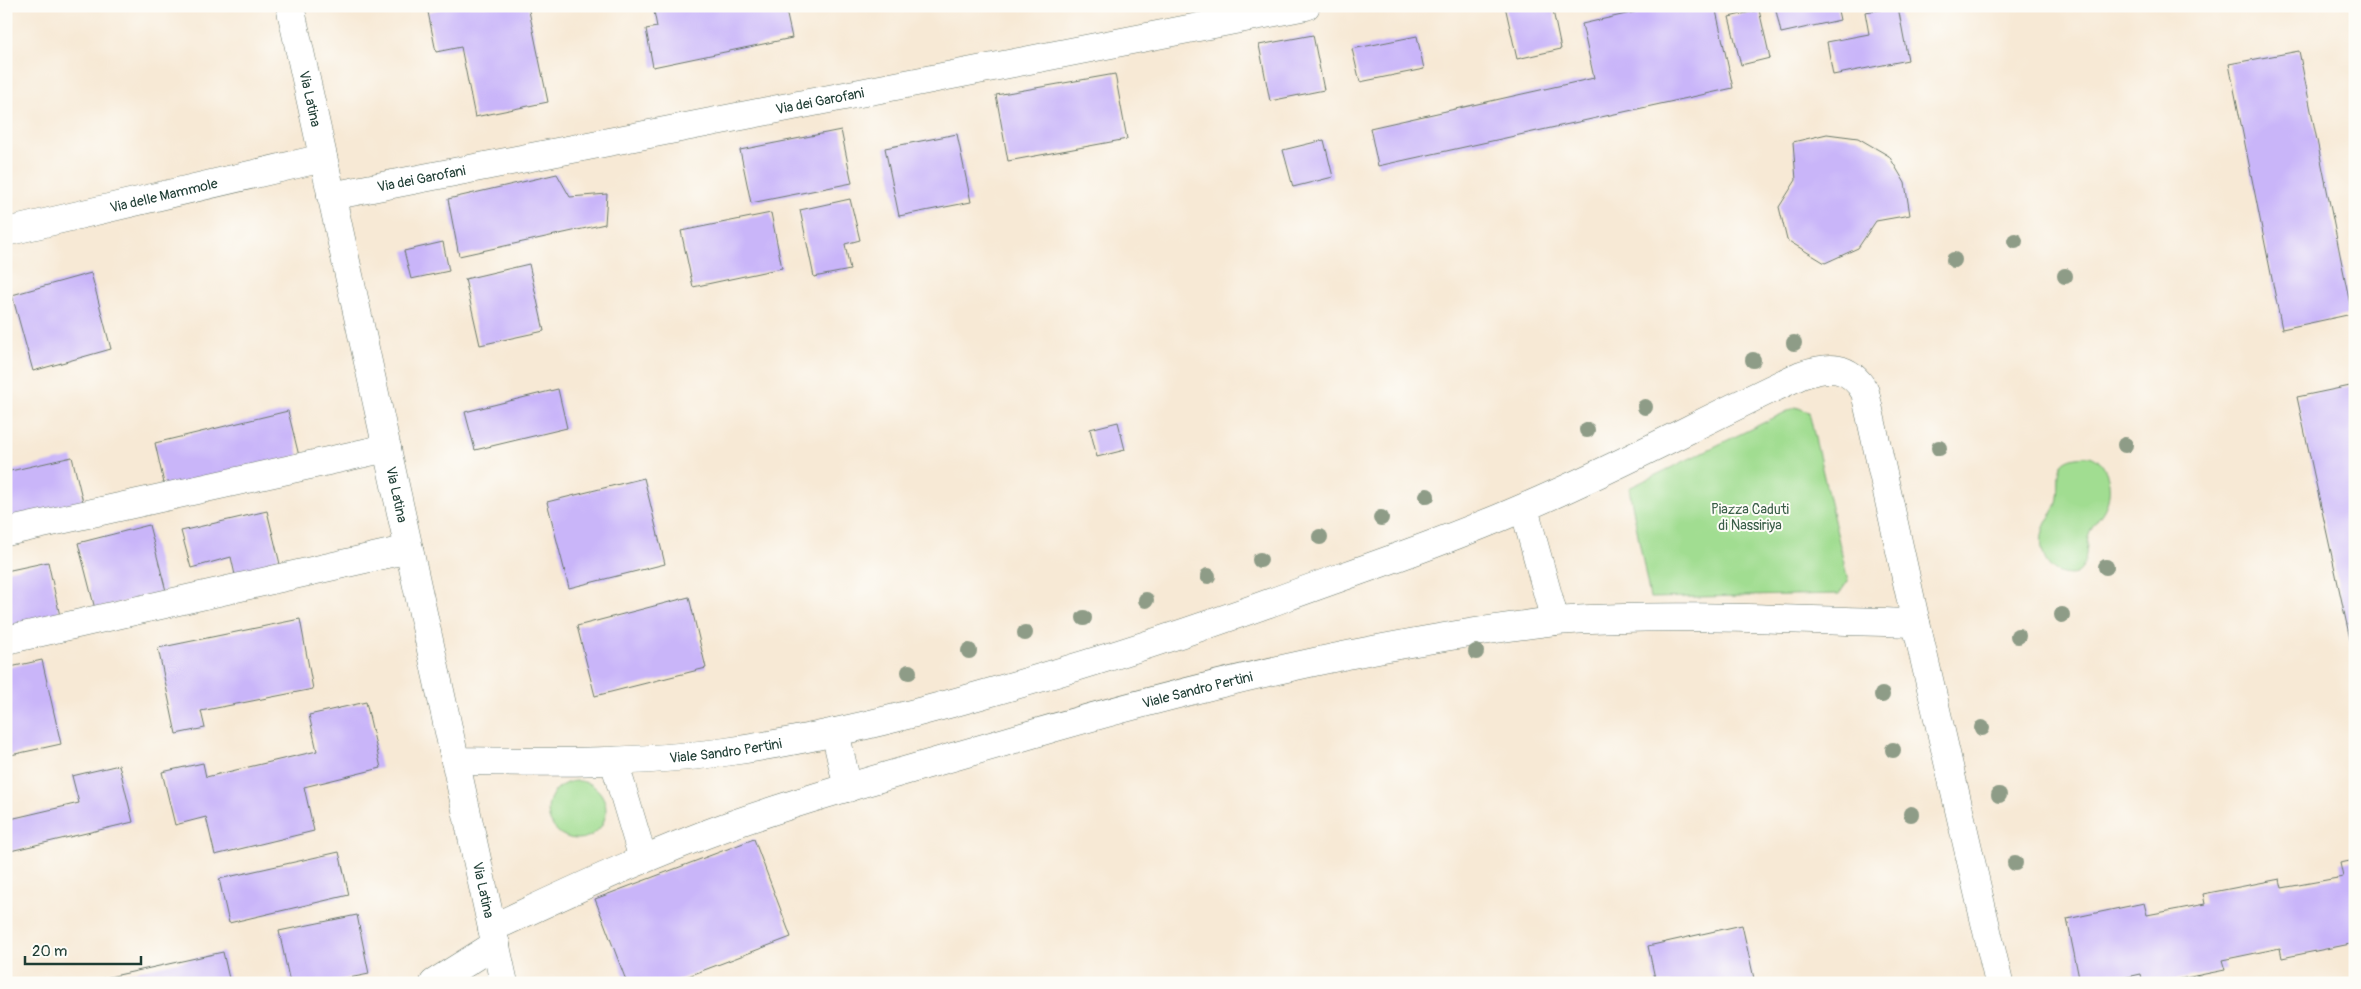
<svg xmlns="http://www.w3.org/2000/svg" width="2361" height="989" font-family="Pangolin,sans-serif">
<style>
.green{fill:#a1dd91;stroke:#608d62}
.building{fill:#c9b5f9}
.lines{fill:none;stroke-linecap:round;stroke-linejoin:round}
.minor-casing{stroke:#6b796c;stroke-width:29}
.secondary-casing{stroke:#6b796c;stroke-width:29}
.minor{stroke:#fff;stroke-width:28}
.secondary{stroke:#fff;stroke-width:28}
.tree{fill:#8e9c87}
.labels{text-anchor:middle;dominant-baseline:central;stroke-width:4;stroke-linejoin:round;paint-order:stroke}
.street-label{font-size:14px;fill:#1f3d34;stroke:#fdfcf7}
.park-label{font-size:14px;fill:#395d47;stroke:#fdfcf7}
</style>
<rect width="100%" height="100%" fill="#fdfcf7"/>
<filter id="ink" filterUnits="userSpaceOnUse"><feTurbulence type="fractalNoise" baseFrequency=".02" numOctaves="2"/><feDisplacementMap in="SourceGraphic" scale="10" xChannelSelector="R" yChannelSelector="G"/><feConvolveMatrix kernelMatrix="1 2 1 2 8 2 1 2 1" color-interpolation-filters="sRGB"/></filter>
<filter id="wash" filterUnits="userSpaceOnUse"><feTurbulence type="fractalNoise" baseFrequency=".0096" numOctaves="4" result="noise"/><feDisplacementMap in="SourceGraphic" scale="20" xChannelSelector="R" yChannelSelector="G"/><feGaussianBlur stdDeviation="1.12" result="paint"/><feColorMatrix in="noise" values="0 0 0 0 0 0 0 0 0 0 0 0 0 0 0 0 0 1.4 0 .05"/><feComposite in="paint" operator="in"/></filter>
<g filter="url(#wash)">
<rect width="100%" height="100%" fill="#f7e9d5"/>
<g class="green">
<path d="M1796,407L1809,412L1848,581L1839,594L1650,598L1629,488Z"/>
<path d="M2090,456C2109,462 2114,491 2105,508C2101,517 2092,524 2089,534C2084,548 2091,581 2063,574C2041,569 2037,540 2046,523C2049,516 2055,511 2057,503C2063,478 2047,456 2090,456Z"/>
<circle cx="577" cy="810" r="29"/>
</g>
<g id="blocks">
<g class="building">
<path d="M453,6H528L548,102L475,117L461,47L436,52L428,12Z"/>
<path d="M653,6H785L792,38L653,67L646,29L657,27Z"/>
<path d="M1505,6H1552L1561,49L1517,59Z"/>
<path d="M1634,6H1715L1733,88L1378,166L1370,128L1594,78L1582,24L1635,12Z"/>
<path d="M1775,6H1837L1840,20L1781,33Z"/>
<path d="M1898,7L1908,60L1833,75L1827,42L1869,34L1865,12Z"/>
<path d="M1759,10L1770,58L1741,65L1729,17Z"/>
<path d="M1313,35L1324,90L1270,101L1259,45Z"/>
<path d="M1417,36L1424,69L1360,82L1352,49Z"/>
<path d="M2299,51L2352,314L2282,329L2229,64Z"/>
<path d="M1115,74L1127,139L1008,161L996,95Z"/>
<path d="M841,130L852,183L751,203L740,150Z"/>
<path d="M957,134L971,202L899,216L885,148Z"/>
<path d="M1827,134L1858,138L1889,156L1905,183L1910,215L1876,221L1858,248L1825,263L1787,240L1779,207L1796,180L1793,142Z"/>
<path d="M1324,140L1333,177L1293,187L1283,150Z"/>
<path d="M557,174L570,197L607,194L605,224L459,256L448,199Z"/>
<path d="M850,199L860,240L845,244L850,270L814,277L800,210Z"/>
<path d="M771,213L782,268L693,287L681,231Z"/>
<path d="M443,242L449,271L411,279L404,251Z"/>
<path d="M529,264L544,331L480,345L465,279Z"/>
<path d="M91,273L111,349L33,371L12,295Z"/>
<path d="M2355,385V657H2354L2297,397Z"/>
<path d="M558,389L567,428L475,450L465,412Z"/>
<path d="M288,411L299,456L165,488L155,443Z"/>
<path d="M1118,422L1125,450L1097,457L1090,429Z"/>
<path d="M72,457L83,502L6,520V472Z"/>
<path d="M644,478L665,564L569,588L547,502Z"/>
<path d="M267,511L280,564L235,575L231,557L191,568L181,531Z"/>
<path d="M149,525L166,591L95,609L78,543Z"/>
<path d="M48,562L60,616L6,628V571Z"/>
<path d="M689,597L706,668L595,696L577,626Z"/>
<path d="M300,619L313,689L201,711L205,728L176,734L158,648Z"/>
<path d="M42,660L61,744L6,756V668Z"/>
<path d="M366,702L381,768L304,787L314,831L215,855L206,817L175,825L162,772L203,763L206,777L317,751L309,715Z"/>
<path d="M119,765L133,822L6,852V820L79,803L72,776Z"/>
<path d="M754,839L791,937L670,983H627L595,899Z"/>
<path d="M339,852L349,895L229,923L219,879Z"/>
<path d="M2355,860V943L2282,958L2280,948L2222,960L2225,970L2160,983H2143L2141,974L2100,983H2080L2067,919L2144,903L2147,915L2205,904L2203,894L2280,879L2282,888L2343,877L2340,863Z"/>
<path d="M357,915L369,974L324,983H290L279,931Z"/>
<path d="M1742,925L1755,983H1656L1648,946Z"/>
<path d="M223,952L230,983H101L100,979Z"/>
</g>
</g>
</g>
<g filter="url(#ink)">
<use href="#blocks" fill-opacity="0" stroke="#6b796c" stroke-width="1"/>
<g class="lines">
<g class="minor-casing">
<g id="minor">
<path id="s1" d="M331,196L1306,6"/>
<path id="s2" d="M6,232L323,158"/>
<path d="M6,532L387,448"/>
<path d="M1916,623L1999,983"/>
<path d="M6,640L409,549"/>
<path d="M835,732L848,788"/>
<path id="s3" d="M455,761C545,762 635,764 725,752C812,740 897,719 981,695C1084,666 1185,634 1286,597C1366,568 1447,541 1525,507C1619,467 1708,418 1801,375C1828,366 1849,364 1865,392L1916,623C1796,620 1675,613 1555,621L1524,508"/>
<path d="M614,761L643,859"/>
<path id="s4" d="M492,928C570,892 647,855 728,826C824,792 924,766 1022,737C1197,686 1374,643 1555,621"/>
<path d="M434,983L496,944"/>
</g>
</g>
<g class="secondary-casing">
<g id="secondary">
<path id="s5" d="M290,6L504,983"/>
</g>
</g>
<use href="#minor" class="minor"/>
<use href="#secondary" class="secondary"/>
</g>
<g class="tree">
<circle cx="2015" cy="241" r="8"/>
<circle cx="1954" cy="260" r="8"/>
<circle cx="2065" cy="276" r="8"/>
<circle cx="1794" cy="343" r="8"/>
<circle cx="1753" cy="360" r="8"/>
<circle cx="1645" cy="407" r="8"/>
<circle cx="1587" cy="430" r="8"/>
<circle cx="2125" cy="445" r="8"/>
<circle cx="1939" cy="448" r="8"/>
<circle cx="1427" cy="496" r="8"/>
<circle cx="1381" cy="518" r="8"/>
<circle cx="1320" cy="537" r="8"/>
<circle cx="1260" cy="560" r="8"/>
<circle cx="2106" cy="567" r="8"/>
<circle cx="1208" cy="576" r="8"/>
<circle cx="1146" cy="600" r="8"/>
<circle cx="2062" cy="615" r="8"/>
<circle cx="1084" cy="618" r="8"/>
<circle cx="1025" cy="633" r="8"/>
<circle cx="2018" cy="636" r="8"/>
<circle cx="969" cy="651" r="8"/>
<circle cx="1476" cy="652" r="8"/>
<circle cx="909" cy="672" r="8"/>
<circle cx="1882" cy="695" r="8"/>
<circle cx="1982" cy="728" r="8"/>
<circle cx="1893" cy="750" r="8"/>
<circle cx="1999" cy="795" r="8"/>
<circle cx="1911" cy="814" r="8"/>
<circle cx="2015" cy="863" r="8"/>
</g>
</g>
<g class="labels">
<g class="street-label">
<text stroke="none"><textPath href="#s5" startOffset="95">Via Latina</textPath></text>
<text stroke="none"><textPath href="#s1" startOffset="498">Via dei Garofani</textPath></text>
<text stroke="none"><textPath href="#s1" startOffset="92">Via dei Garofani</textPath></text>
<text stroke="none"><textPath href="#s2" startOffset="162">Via delle Mammole</textPath></text>
<text stroke="none"><textPath href="#s5" startOffset="500">Via Latina</textPath></text>
<text stroke="none"><textPath href="#s4" startOffset="746">Viale Sandro Pertini</textPath></text>
<text stroke="none"><textPath href="#s3" startOffset="271">Viale Sandro Pertini</textPath></text>
<text stroke="none"><textPath href="#s5" startOffset="905">Via Latina</textPath></text>
</g>
<g class="park-label">
<text x="1750" y="509">Piazza Caduti<tspan x="1750" dy="16">di Nassiriya</tspan></text>
</g>
</g>
<rect width="2361" height="989" fill="none" stroke="#fdfcf7" stroke-width="25"/>
<path d="M25 956v8h116v-8" fill="none" stroke="#1f3d34" stroke-width="2.5"/>
<text x="32" y="956" font-size="15" fill="#1f3d34" stroke="#fdfcf7" stroke-width="4" paint-order="stroke">20 m</text>
</svg>
